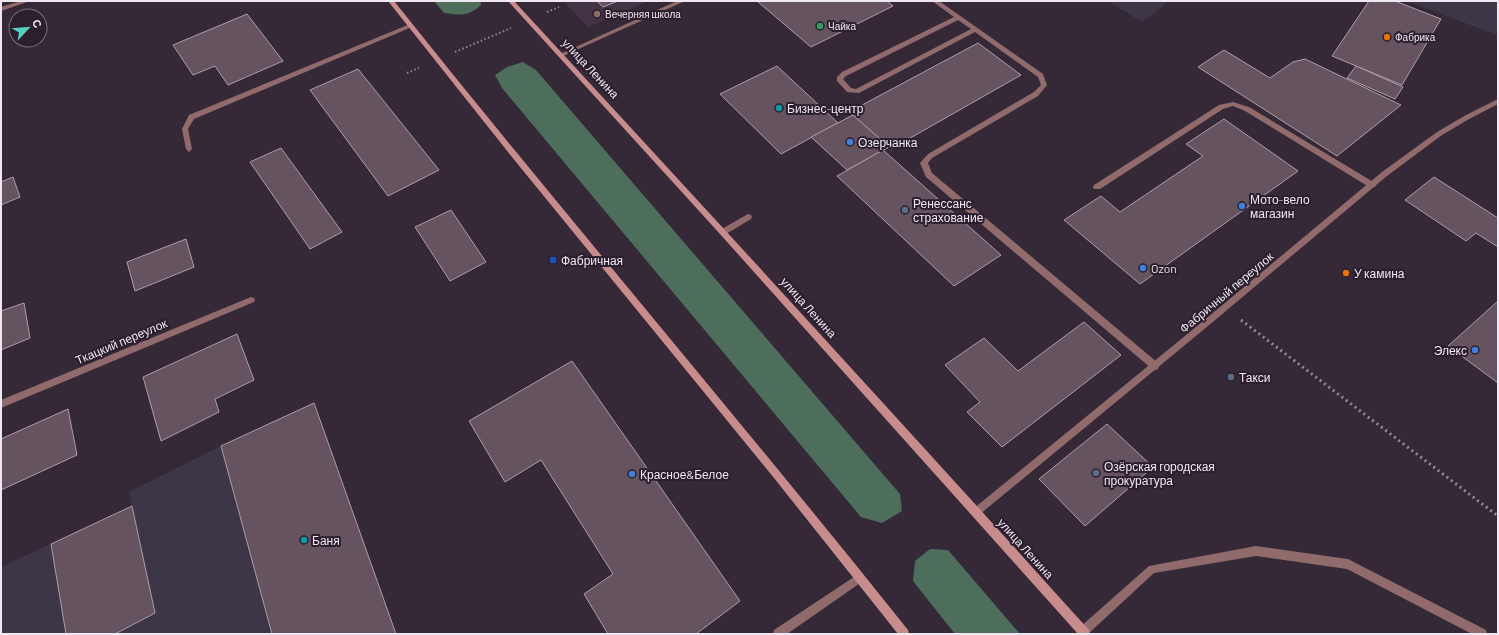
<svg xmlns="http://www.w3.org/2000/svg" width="1499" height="635" font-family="Barlow,sans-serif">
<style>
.industrial{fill:#3d3646}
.built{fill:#433346}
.forest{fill:#4c6e5a}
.building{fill:#655360;stroke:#b09caa}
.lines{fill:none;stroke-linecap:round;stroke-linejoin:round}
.path-far1{stroke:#948a96;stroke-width:2;stroke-dasharray:1.5 2.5;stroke-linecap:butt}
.path{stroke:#948a96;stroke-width:3;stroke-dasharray:2 3.5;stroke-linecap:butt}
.service{fill:#916b6b;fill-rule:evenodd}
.minor{fill:#916b6b;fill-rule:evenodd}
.tertiary{fill:#916b6b;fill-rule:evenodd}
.secondary{fill:#c98c8d;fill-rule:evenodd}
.education-dot{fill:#8d6e63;stroke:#2b1f2d;stroke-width:1.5}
.leisure-dot{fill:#2e9e5b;stroke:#2b1f2d;stroke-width:1.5}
.food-dot{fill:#e8710a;stroke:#2b1f2d;stroke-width:1.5}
.culture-dot{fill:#0f9aa8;stroke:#2b1f2d;stroke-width:1.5}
.shop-dot{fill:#3f7fe0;stroke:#2b1f2d;stroke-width:1.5}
.service-dot{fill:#5c6f8a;stroke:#2b1f2d;stroke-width:1.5}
.transit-dot{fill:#1a4fb4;stroke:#2b1f2d;stroke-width:1.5}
.labels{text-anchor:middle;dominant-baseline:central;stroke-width:4;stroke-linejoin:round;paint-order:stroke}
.far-poi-label{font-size:10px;fill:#efe7f1;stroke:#2b1f2d;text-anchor:start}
.street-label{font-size:12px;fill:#efe7f1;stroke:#2b1f2d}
.poi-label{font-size:12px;fill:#efe7f1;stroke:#2b1f2d;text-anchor:start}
</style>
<rect width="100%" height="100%" fill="#352937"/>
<g class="industrial">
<path d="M1108,1H1169L1142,22Z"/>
<path d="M1407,1H1498V35L1451,18Z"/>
<path d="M221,446L272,634H1V567L132,506L129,492Z"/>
</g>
<path class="built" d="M563,1H648L588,27Z"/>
<g class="forest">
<path d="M434,1H480L481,5C468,17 460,15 444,13Z"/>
<path d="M523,62L536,70L900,494L902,511L882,523L861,517L502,88L495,75L507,67Z"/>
<path d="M930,549L948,550L1020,634H955L913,581L915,561Z"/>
</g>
<g class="building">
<path d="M597,1H618L603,7Z"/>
<path d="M757,1H887L893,6L811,47Z"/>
<path d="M1369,1H1395L1441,19L1402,85L1332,56Z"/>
<path d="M247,14L283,61L228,85L215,66L193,75L173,45Z"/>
<path d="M978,43L1021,75L891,149L849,112Z"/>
<path d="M1224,50L1270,78L1293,62L1305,59L1401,105L1337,156L1198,67Z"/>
<path d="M777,66L838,123L781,154L720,94Z"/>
<path d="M1356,66L1403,87L1395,99L1347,78Z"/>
<path d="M358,69L439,170L388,196L310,90Z"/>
<path d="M853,115L889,147L847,170L811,137Z"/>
<path d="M1224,119L1298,171L1140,284L1064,220L1101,196L1120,212L1203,156L1186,144Z"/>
<path d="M281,148L342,232L310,249L250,162Z"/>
<path d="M883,150L1001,255L954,286L837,176Z"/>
<path d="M13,177L20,197L1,205V182Z"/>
<path d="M1434,177L1498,218V247L1476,233L1466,241L1405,200Z"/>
<path d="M451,210L486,262L450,281L415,227Z"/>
<path d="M186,239L194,267L135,291L127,262Z"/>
<path d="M1498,301V383L1448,346Z"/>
<path d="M24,303L30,338L1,350V311Z"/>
<path d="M1084,322L1121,355L1002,447L967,412L980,402L945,365L984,338L1018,371Z"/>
<path d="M237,334L254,380L215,399L219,412L161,441L143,377Z"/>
<path d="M572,361L740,601L696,634H608L584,594L613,574L541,460L505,482L469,421Z"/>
<path d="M314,403L396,634H272L221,446Z"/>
<path d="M68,409L77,455L1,490V439Z"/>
<path d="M1107,424L1153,467L1085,526L1039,479Z"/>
<path d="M132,506L155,613L115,634H66L51,544Z"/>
</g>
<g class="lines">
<g class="path-far1">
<path d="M547,12L559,7"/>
<path d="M455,52L511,28"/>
<path d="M407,73L419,68"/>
</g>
<path class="path" d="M1241,320L1498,516"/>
<g class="service">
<path d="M677,1H685L563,56H559L558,55Z"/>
<path d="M932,1H939L1043,74L1047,85L1038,96L932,158L928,163L932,173L1158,363L1159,366L1158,369L1155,370L1152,369L926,177L920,163L928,154L1034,92L1041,85L1038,77L975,32L859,93L847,92L837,81V77L842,72L954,17ZM958,20L971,29L856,89L851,88L843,79L846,76Z"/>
<path d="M410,24L413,26L412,27L194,119L188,129L192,149L189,152L186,149L182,129L189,115Z"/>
<path d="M1233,102L1249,107L1375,183L1376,185L1375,187H1369L1245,111L1233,106L1223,109L1100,189H1094L1093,187L1094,185L1219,105Z"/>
<path d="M748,214L751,215L752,217L751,219L726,234H720L719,232L720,230Z"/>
<path d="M1256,546L1348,559L1486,630L1487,634H1472L1347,569L1256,556L1154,573L1088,634H1079L1078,632L1079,628L1149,566Z"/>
</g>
<g class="minor">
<path d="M21,1H30L1,11V7Z"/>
<path d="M251,297L254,298L255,300L254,302L1,408V400Z"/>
<path d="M860,573L863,575L865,578L863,581L787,634H773L774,630Z"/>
</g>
<path class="tertiary" d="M1498,99V104L1471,118L1442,135L1387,176L1208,326L979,515L976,516L973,515L971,512L973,509L1202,322L1382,172L1437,132L1466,115Z"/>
<g class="secondary">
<path d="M388,1H394C563,213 739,418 908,630L909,634H898L774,478L516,162Z"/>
<path d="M508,1H514C707,210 899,419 1089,630L1090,634H1078L720,234Z"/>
</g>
</g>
<circle class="education-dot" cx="597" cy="14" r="4"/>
<circle class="leisure-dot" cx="820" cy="26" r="4"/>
<g class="food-dot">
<circle cx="1387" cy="37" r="4"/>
<circle cx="1346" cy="273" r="4"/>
</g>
<g class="culture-dot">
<circle cx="779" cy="108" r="4"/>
<circle cx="304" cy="540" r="4"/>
</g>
<g class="shop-dot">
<circle cx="850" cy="142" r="4"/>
<circle cx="1242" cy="206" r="4"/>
<circle cx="1143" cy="268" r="4"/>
<circle cx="1475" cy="350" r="4"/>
<circle cx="632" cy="474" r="4"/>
</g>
<g class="service-dot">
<circle cx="905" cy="210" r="4"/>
<circle cx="1231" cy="377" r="4"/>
<circle cx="1096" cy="473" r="4"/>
</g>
<rect class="transit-dot" x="549" y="256" width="8" height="8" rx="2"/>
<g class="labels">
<g class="far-poi-label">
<text x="605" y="14">Вечерняя школа</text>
<text x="828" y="26">Чайка</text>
<text x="1395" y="37">Фабрика</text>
</g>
<g class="street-label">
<text transform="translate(591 68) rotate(47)">улица Ленина</text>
<text transform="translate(1226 292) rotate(-40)">Фабричный переулок</text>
<text transform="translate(809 307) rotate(48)">улица Ленина</text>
<text transform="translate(121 341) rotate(-23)">Ткацкий переулок</text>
<text transform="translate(1026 548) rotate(48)">улица Ленина</text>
</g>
<g class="poi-label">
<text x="787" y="108">Бизнес-центр</text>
<text x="858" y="142">Озерчанка</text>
<text x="1250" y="199">Мото-вело<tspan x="1250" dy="14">магазин</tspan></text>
<text x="913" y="203">Ренессанс<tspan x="913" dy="14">страхование</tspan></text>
<text x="561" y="260">Фабричная</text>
<text x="1151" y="268">Ozon</text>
<text x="1354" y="273">У камина</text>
<text x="1467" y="350" text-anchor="end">Элекс</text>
<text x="1239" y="377">Такси</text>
<text x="1104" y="466">Озёрская городская<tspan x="1104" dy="14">прокуратура</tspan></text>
<text x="640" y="474">Красное&amp;Белое</text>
<text x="312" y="540">Баня</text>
</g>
</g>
<rect width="1499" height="635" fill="none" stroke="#efe7f1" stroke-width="4"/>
<g transform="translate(28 28) rotate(64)"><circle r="19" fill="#2b1f2d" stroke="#796f7b"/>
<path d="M0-3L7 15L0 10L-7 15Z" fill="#55cec4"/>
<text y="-6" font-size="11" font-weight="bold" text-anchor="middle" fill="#efe7f1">С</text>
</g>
</svg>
